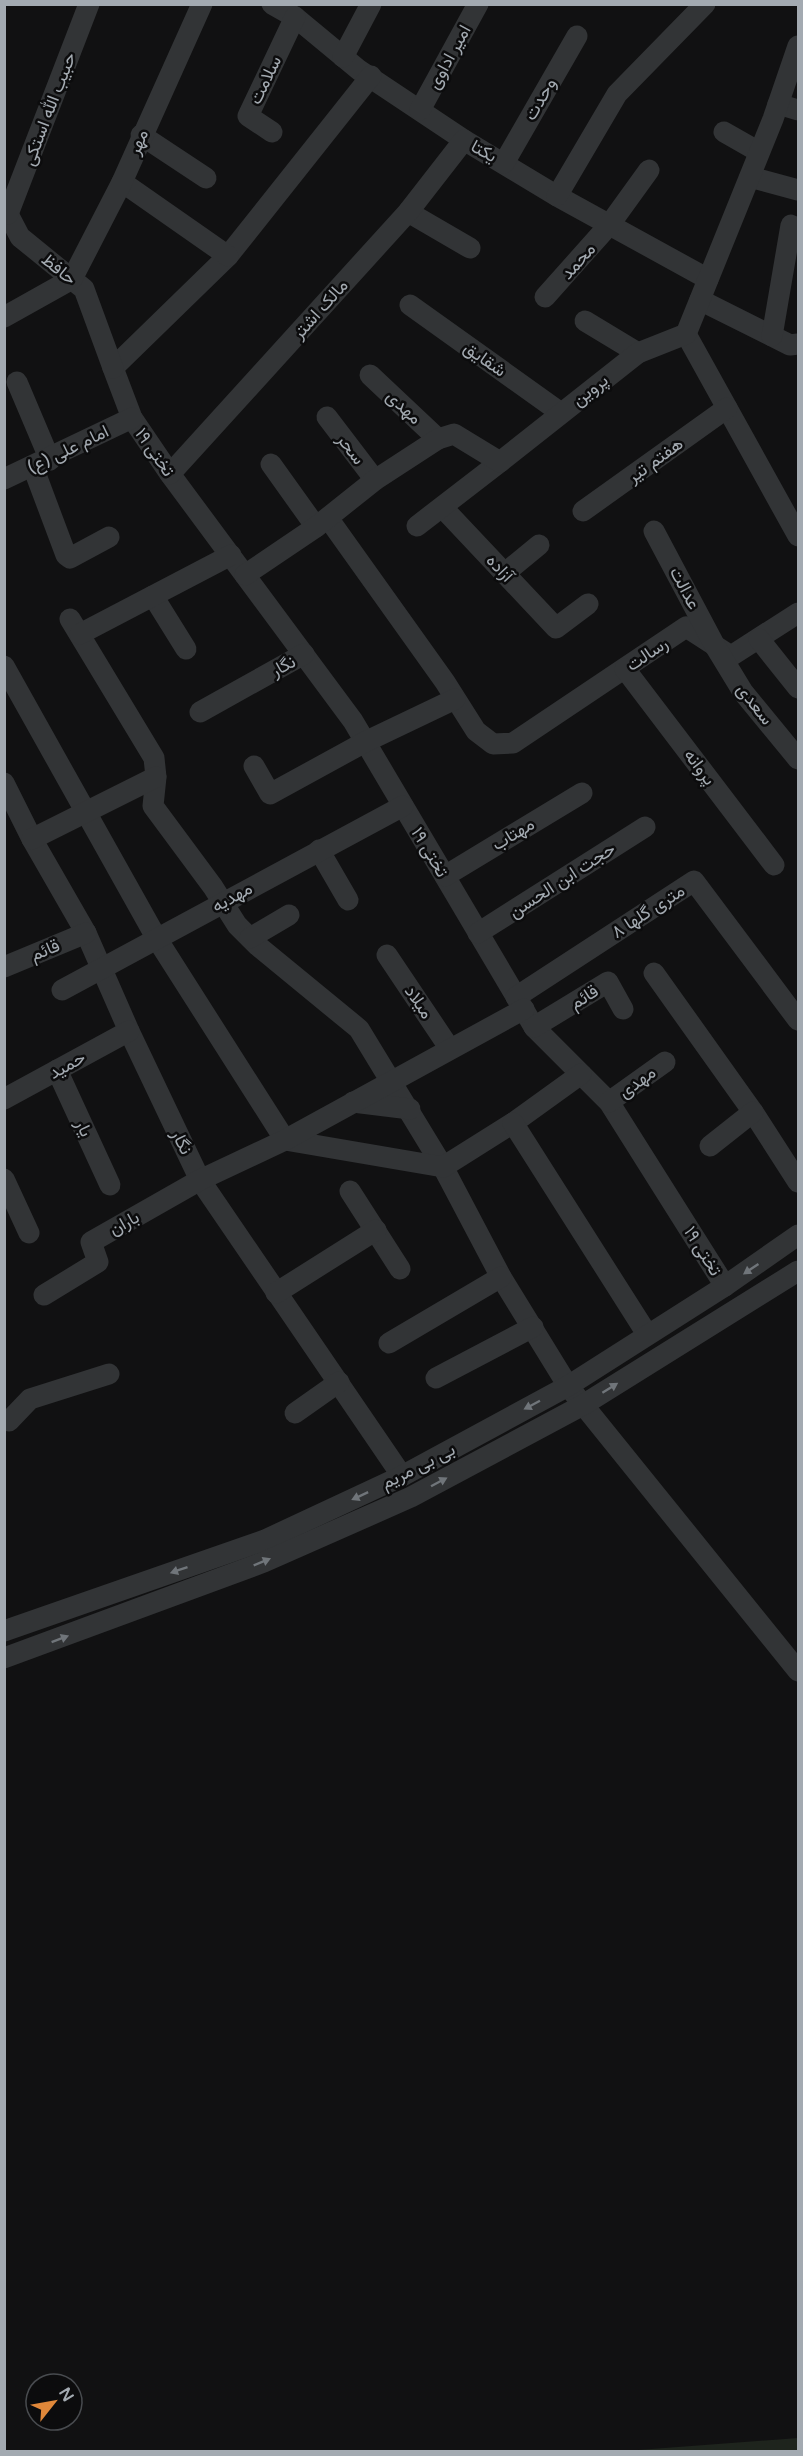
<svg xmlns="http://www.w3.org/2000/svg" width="803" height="2456" font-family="'Varela Round',Vazirmatn,sans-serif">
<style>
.green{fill:#1e241d}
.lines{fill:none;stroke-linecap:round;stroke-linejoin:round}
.minor{stroke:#323436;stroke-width:21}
.oneway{fill:#70757a}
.labels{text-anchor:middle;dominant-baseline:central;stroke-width:5;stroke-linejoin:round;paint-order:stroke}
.street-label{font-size:18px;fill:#a3aab1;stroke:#0c0c0d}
</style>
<rect width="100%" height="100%" fill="#111112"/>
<path class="green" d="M798,2438V2451H625Z"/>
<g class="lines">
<g class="minor">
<path d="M272,4L295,17L359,70L464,140L557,196L708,279"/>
<path d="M343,57L371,4"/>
<path d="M371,76L228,256L113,368L132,418L170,474L353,721L534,1027L609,1102L725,1286"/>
<path d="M778,104L798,110"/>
<path d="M420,110L478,4"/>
<path d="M272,132L248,116L295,17"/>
<path d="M724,132L759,152"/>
<path d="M141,135L206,178"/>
<path d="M504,163L577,36"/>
<path d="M750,177L798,190"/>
<path d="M122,182L228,256"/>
<path d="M557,196L617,94L705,4"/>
<path d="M408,212L470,248"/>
<path d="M4,214H8L20,237L84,289L113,368"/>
<path d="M8,214L89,4"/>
<path d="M545,297L610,224L649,170"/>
<path d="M700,300L790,345L798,344"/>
<path d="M410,305L561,413"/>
<path d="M4,317L72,279L122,182L202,4"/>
<path d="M585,321L638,353"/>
<path d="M686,334L798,536"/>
<path d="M772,336L791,225"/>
<path d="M370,375L438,439"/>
<path d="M17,382L50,460"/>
<path d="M327,417L375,480"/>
<path d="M271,464L316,527"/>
<path d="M33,467L66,555L70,558L109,537"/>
<path d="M170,474L408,212L464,140"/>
<path d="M4,479L132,418"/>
<path d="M443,508L556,628L588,604"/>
<path d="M583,511L727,408"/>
<path d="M328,518L445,682L476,731L493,744L513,743L686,627L731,656L798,613"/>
<path d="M417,526L500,462"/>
<path d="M654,531L715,646L743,692L798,759"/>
<path d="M505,573L539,545"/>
<path d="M245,575L316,527L375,480L438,439L454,434L500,462L638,353L686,334L773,119L798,46"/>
<path d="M153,596L186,649"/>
<path d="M70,619L154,758L156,777L153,806L213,887L237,925L258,946L359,1029L443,1167L501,1277L568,1386L798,1671"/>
<path d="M80,634L231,555"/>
<path d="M759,639L798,688"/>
<path d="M4,666L157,939L285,1140L443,1167L513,1123L581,1074"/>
<path d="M625,669L774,865"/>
<path d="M200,712L304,654"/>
<path d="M254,766L270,794L365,742L455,699"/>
<path d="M4,783L32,839L86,933L129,1031L200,1180L402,1476"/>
<path d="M32,839L156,777"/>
<path d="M319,850L348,900"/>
<path d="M445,876L582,793"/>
<path d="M478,933L645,827"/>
<path d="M250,938L289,915"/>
<path d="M387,955L450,1049"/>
<path d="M4,967L86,933"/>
<path d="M654,973L753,1112L798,1182"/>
<path d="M62,990L403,806"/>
<path d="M516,997L694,881L798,1020"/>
<path d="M534,1027L608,982L623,1009"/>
<path d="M57,1070L110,1185"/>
<path d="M4,1099L129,1031"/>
<path d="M353,1102L410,1109"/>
<path d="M609,1102L665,1062"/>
<path d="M513,1123L647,1334"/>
<path d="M710,1146L753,1112"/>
<path d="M4,1179L29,1233"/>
<path d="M350,1191L400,1269"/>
<path d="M276,1293L376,1230"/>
<path d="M44,1295L98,1262L91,1242L200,1180L285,1140L524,1009"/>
<path d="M389,1343L501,1277"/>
<path d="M436,1378L533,1327"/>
<path d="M295,1413L339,1382"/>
<path d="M9,1421L30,1399L109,1374"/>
<path d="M4,1631L265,1540L402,1476L568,1386L725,1286L798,1235"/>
<path d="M4,1658L264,1562L411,1497L583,1405L798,1271"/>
</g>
</g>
<defs><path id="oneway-solid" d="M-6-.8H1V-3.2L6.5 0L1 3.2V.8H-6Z" transform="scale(1.5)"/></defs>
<g class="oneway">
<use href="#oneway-solid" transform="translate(751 1269) rotate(146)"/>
<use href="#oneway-solid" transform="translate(610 1388) rotate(-32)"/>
<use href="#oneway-solid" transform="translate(532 1405) rotate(152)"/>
<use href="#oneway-solid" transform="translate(439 1482) rotate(-28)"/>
<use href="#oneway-solid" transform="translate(360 1496) rotate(155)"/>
<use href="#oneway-solid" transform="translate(262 1562) rotate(-22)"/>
<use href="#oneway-solid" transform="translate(179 1570) rotate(161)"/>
<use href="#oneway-solid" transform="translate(60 1639) rotate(-21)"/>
</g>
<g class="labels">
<g class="street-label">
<text transform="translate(449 57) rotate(-61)">امیر اداوی</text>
<text transform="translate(265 80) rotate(-64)">سلامت</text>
<text transform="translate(540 99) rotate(-60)">وحدت</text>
<text transform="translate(49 109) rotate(-69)">حبیب الله استکی</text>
<text transform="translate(138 142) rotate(-67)">مهر</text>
<text transform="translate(484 151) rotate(29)">یکتا</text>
<text transform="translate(578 261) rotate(-48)">محمد</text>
<text transform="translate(59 269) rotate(39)">حافظ</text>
<text transform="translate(320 309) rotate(-48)">مالک اشتر</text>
<text transform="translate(485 359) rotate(35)">شقایق</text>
<text transform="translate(590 390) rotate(-38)">پروین</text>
<text transform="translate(404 407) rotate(43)">مهدی</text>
<text transform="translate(68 449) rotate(-26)">امام علی (ع)</text>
<text transform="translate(351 449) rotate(53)">سحر</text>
<text transform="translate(155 452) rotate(55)">تختی ۱۹</text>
<text transform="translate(655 460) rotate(-36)">هفتم تیر</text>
<text transform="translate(500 568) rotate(47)">آزاده</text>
<text transform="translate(685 588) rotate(62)">عدالت</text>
<text transform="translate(647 654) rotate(-34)">رسالت</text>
<text transform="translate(283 666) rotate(-29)">نگار</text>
<text transform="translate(755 704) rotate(52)">سعدی</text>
<text transform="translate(700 767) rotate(53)">پروانه</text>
<text transform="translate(513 834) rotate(-31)">مهتاب</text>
<text transform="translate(430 852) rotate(59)">تختی ۱۹</text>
<text transform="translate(562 880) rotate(-33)">حجت ابن الحسن</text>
<text transform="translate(232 897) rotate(-29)">مهدیه</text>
<text transform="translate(648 911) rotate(-33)">۸ متری گلها</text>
<text transform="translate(45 950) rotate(-23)">قائم</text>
<text transform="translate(584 997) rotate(-32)">قائم</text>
<text transform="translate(419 1002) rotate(56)">میلاد</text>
<text transform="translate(67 1065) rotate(-29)">حمید</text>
<text transform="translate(637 1082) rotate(-36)">مهدی</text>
<text transform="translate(84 1128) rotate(65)">یار</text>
<text transform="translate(182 1142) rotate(64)">نگار</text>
<text transform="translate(124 1223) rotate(-29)">باران</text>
<text transform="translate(703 1251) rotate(58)">تختی ۱۹</text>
<text transform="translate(418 1466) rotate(-27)">بی بی مریم</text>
</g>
</g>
<rect width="803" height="2456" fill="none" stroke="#a3aab1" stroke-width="12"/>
<g transform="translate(54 2402) rotate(59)"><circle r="28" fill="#0c0c0d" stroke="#484b4f" stroke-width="1.5"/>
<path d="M0-4.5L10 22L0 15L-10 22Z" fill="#e0883a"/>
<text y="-9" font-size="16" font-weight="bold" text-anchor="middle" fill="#a3aab1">N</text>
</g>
</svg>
